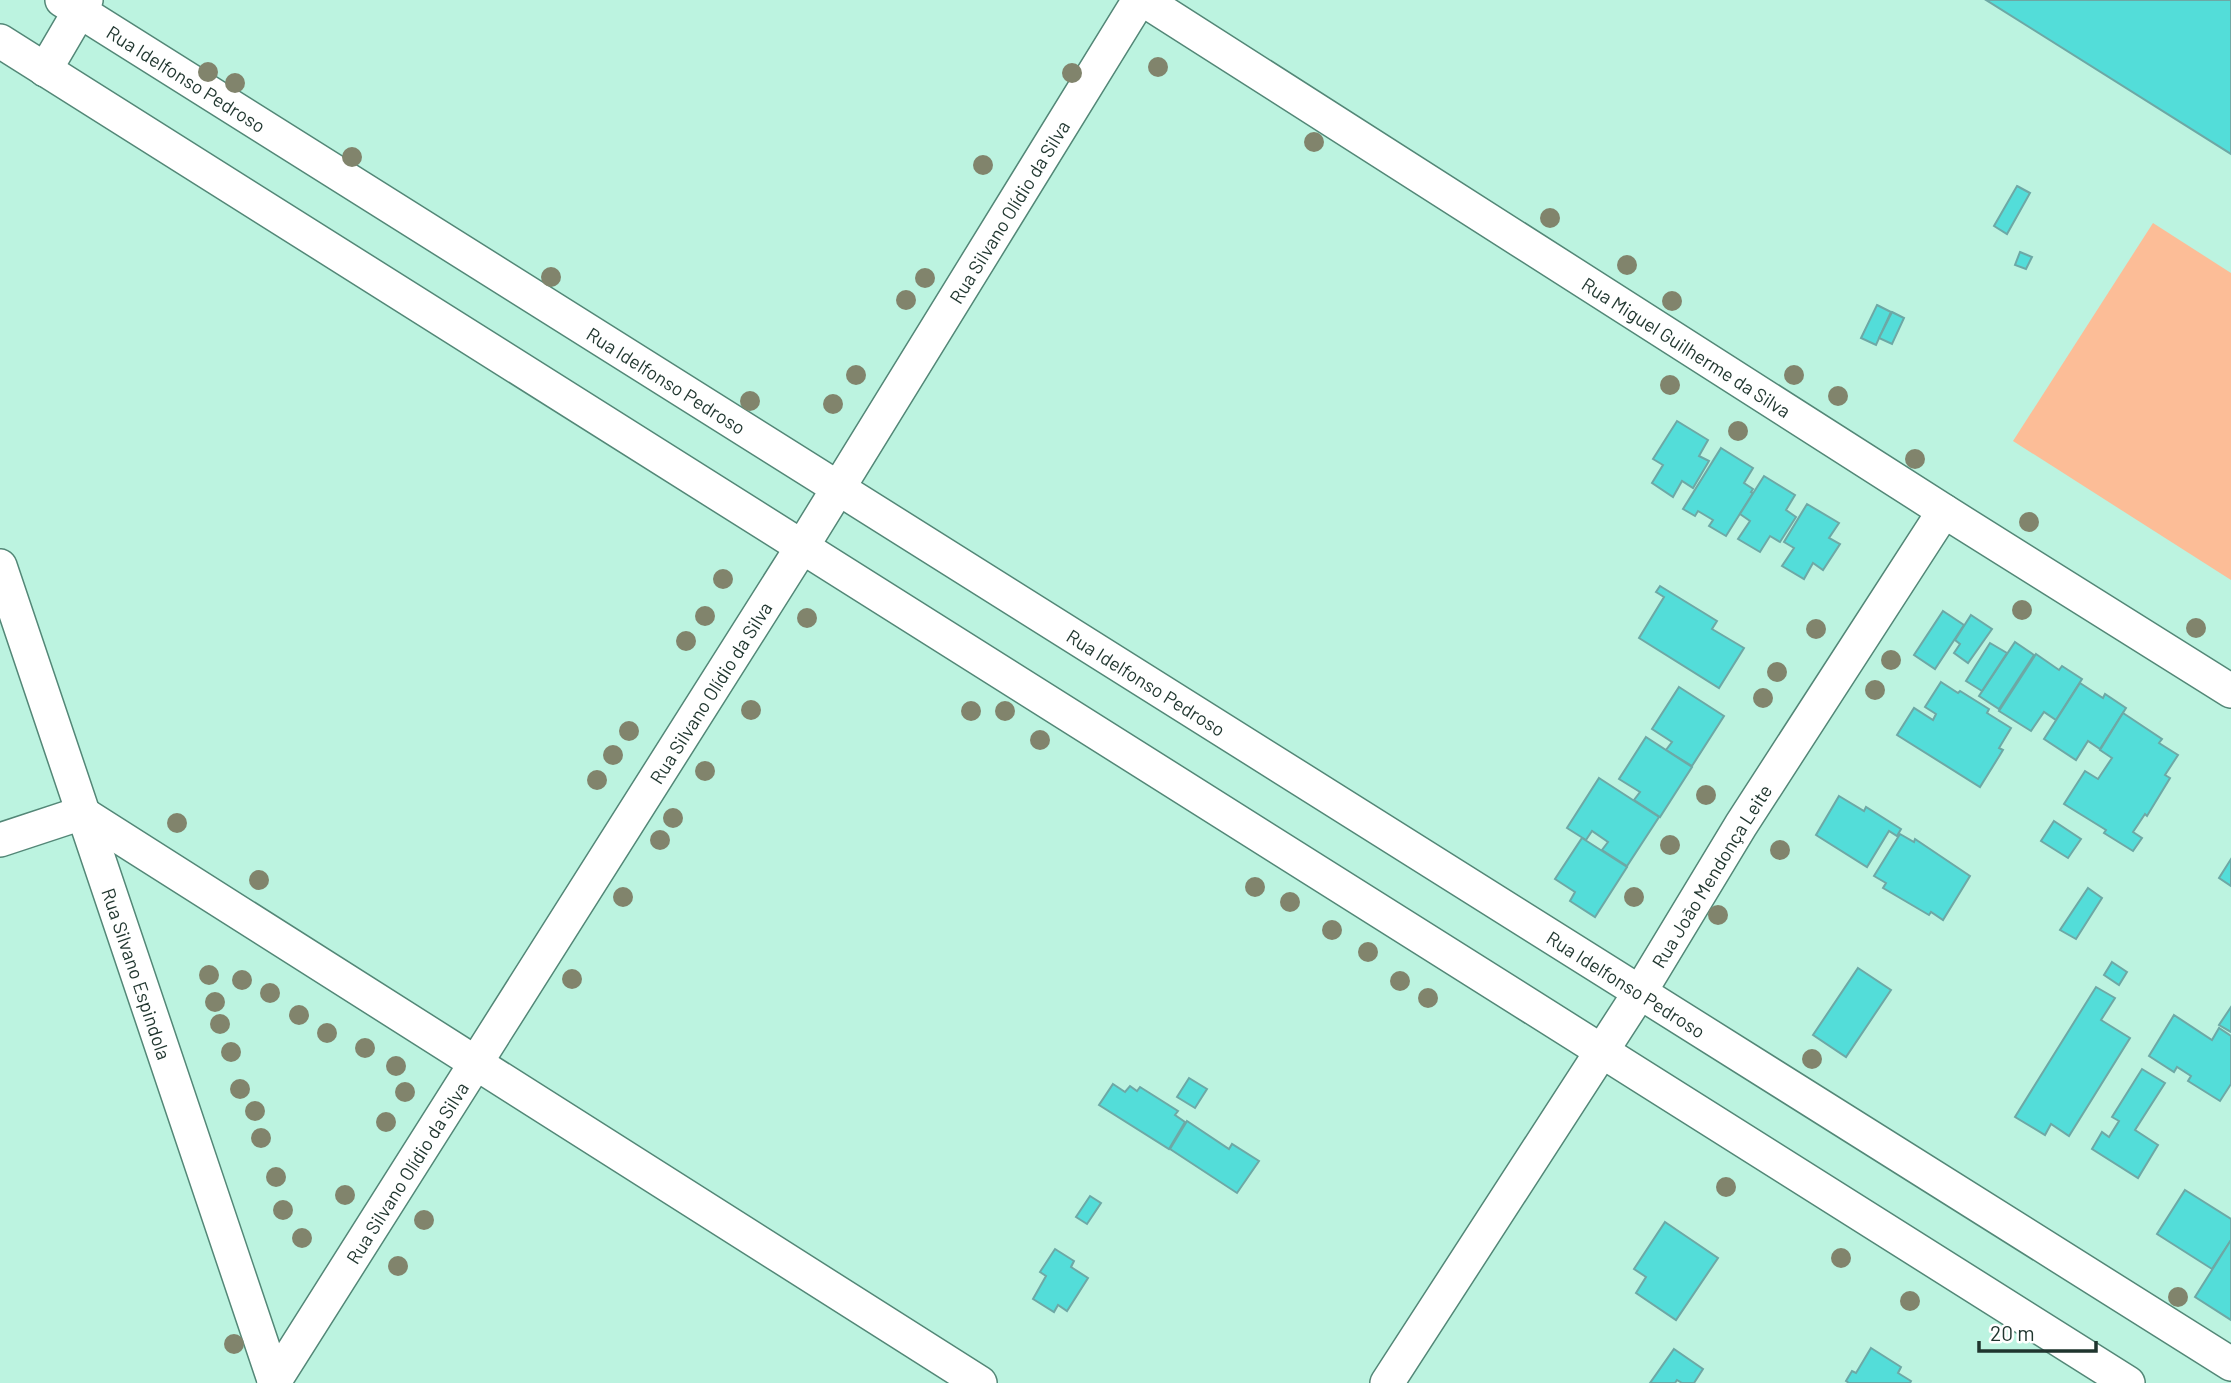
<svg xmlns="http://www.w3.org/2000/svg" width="2231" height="1383" font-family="Barlow,sans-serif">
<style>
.green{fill:#fcbd97}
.building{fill:#53ddd9;stroke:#6da8a5;stroke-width:2}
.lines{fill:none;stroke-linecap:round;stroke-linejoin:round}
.minor-casing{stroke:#538777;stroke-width:36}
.minor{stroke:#fff;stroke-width:33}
.tree{fill:#81846c}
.labels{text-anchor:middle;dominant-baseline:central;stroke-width:5;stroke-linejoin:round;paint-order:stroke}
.street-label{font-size:19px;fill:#1f352e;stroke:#fff}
</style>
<rect width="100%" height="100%" fill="#bcf3e0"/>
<path class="green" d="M2153,223L2231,273V580L2013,441Z"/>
<g class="building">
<path d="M1986,0H2231V154Z"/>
<path d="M2017,186L2030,193L2007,234L1994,226Z"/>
<path d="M2020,252L2032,257L2026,269L2015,265Z"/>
<path d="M1877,305L1891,312L1876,345L1861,338Z"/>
<path d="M1892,312L1904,318L1892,344L1879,338Z"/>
<path d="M1677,421L1708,440L1699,456L1709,461L1693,488L1682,481L1673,497L1652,483L1663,465L1653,459Z"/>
<path d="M1721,448L1753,468L1744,483L1753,489L1751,492L1753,493L1726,536L1709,526L1713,520L1698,511L1695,516L1683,509Z"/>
<path d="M1764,476L1795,495L1786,510L1796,517L1780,542L1770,536L1760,552L1738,539L1750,521L1740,514Z"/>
<path d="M1807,504L1839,523L1829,538L1840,544L1823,570L1813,563L1804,579L1782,566L1794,548L1784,542Z"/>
<path d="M1660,586L1717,621L1712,629L1744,648L1719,688L1639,638L1664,597L1656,592Z"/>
<path d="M1943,611L1964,625L1935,669L1914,655Z"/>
<path d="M1971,615L1992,629L1968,663L1954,653L1960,644L1955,640Z"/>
<path d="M2015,642L2034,655L1999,709L1979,696Z"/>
<path d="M1990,643L2007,653L1982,691L1966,681Z"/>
<path d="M2036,654L2059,670L2062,666L2082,679L2056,720L2044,712L2031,731L1999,711Z"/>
<path d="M1941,682L1958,693L1960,691L1989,709L1987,713L2011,728L1999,748L2003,750L1980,787L1897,735L1914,708L1933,720L1936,714L1925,707Z"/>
<path d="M2080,683L2103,698L2105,694L2126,708L2100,749L2088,741L2076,760L2044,739Z"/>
<path d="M1679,687L1724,716L1692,766L1666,750L1672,742L1652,729Z"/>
<path d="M2123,713L2162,739L2159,743L2178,755L2165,775L2170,778L2147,816L2145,814L2133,832L2142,838L2133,851L2104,833L2106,830L2064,804L2085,771L2098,779L2112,758L2100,750Z"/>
<path d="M1646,737L1692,767L1660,817L1634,800L1640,792L1619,779Z"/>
<path d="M1599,778L1659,817L1627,866L1602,850L1608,842L1592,831L1586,840L1567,828Z"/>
<path d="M1839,796L1864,811L1866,807L1901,829L1897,836L1889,831L1867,867L1816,835Z"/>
<path d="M2054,821L2081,839L2068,858L2041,841Z"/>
<path d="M1900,834L1914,842L1915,839L1970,876L1943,920L1931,912L1929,915L1883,888L1886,883L1874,876Z"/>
<path d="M1582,838L1627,867L1595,917L1570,901L1575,892L1555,879Z"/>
<path d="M2231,859V886L2219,878Z"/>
<path d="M2088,888L2102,898L2076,939L2060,930Z"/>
<path d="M2112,962L2127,972L2119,985L2104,975Z"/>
<path d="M1858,968L1891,990L1846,1057L1813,1035Z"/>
<path d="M2096,987L2115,998L2101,1020L2130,1038L2069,1136L2051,1124L2045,1135L2015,1117Z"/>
<path d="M2231,1007V1032L2219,1025Z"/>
<path d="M2174,1015L2212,1040L2219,1028L2231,1036V1084L2220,1101L2188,1081L2191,1076L2177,1067L2174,1072L2149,1056Z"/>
<path d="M2142,1069L2165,1083L2135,1130L2158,1145L2138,1178L2092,1149L2102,1132L2109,1137L2119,1121L2112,1117Z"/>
<path d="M1189,1078L1207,1089L1195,1108L1177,1097Z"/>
<path d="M1113,1084L1125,1092L1130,1086L1137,1091L1140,1087L1178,1111L1175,1115L1185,1122L1169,1149L1099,1105Z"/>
<path d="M1187,1121L1229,1149L1232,1144L1259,1161L1237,1193L1170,1149Z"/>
<path d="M2185,1190L2231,1219V1240L2212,1269L2157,1234Z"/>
<path d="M1090,1196L1101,1203L1087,1224L1076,1217Z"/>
<path d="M1665,1222L1718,1258L1676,1320L1636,1293L1646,1277L1634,1269Z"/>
<path d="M2231,1240V1320L2195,1297Z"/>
<path d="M1055,1249L1074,1261L1071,1267L1088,1278L1067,1311L1058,1305L1054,1312L1033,1299L1046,1276L1040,1272Z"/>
<path d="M1871,1348L1901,1367L1898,1373L1911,1381L1910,1383H1849L1846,1381L1852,1371L1856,1373Z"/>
<path d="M1674,1349L1703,1369L1694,1383H1682L1677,1380L1675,1383H1650Z"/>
</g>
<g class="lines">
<g class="minor-casing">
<g id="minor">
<path id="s1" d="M62,0L2231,1364"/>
<path id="s2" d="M1144,0L1944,511L2231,691"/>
<path d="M0,41L2128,1383"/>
<path d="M45,70L86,0"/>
<path id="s3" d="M0,566L275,1383"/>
<path d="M82,813L980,1383"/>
<path d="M0,840L82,813"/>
<path id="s4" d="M274,1382L802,547L1139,0"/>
<path id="s5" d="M1387,1383L1640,992L1741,825L1944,511"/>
</g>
</g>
<use href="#minor" class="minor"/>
</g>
<g class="tree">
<circle cx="1158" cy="67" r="10"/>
<circle cx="208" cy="72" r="10"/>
<circle cx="1072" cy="73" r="10"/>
<circle cx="235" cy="83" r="10"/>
<circle cx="1314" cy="142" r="10"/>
<circle cx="352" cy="157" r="10"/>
<circle cx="983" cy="165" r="10"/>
<circle cx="1550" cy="218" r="10"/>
<circle cx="1627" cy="265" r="10"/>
<circle cx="551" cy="277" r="10"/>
<circle cx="925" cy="278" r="10"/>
<circle cx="906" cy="300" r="10"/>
<circle cx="1672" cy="301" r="10"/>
<circle cx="856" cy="375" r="10"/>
<circle cx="1794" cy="375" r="10"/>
<circle cx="1670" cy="385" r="10"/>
<circle cx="1838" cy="396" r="10"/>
<circle cx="750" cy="401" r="10"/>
<circle cx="833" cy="404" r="10"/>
<circle cx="1738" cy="431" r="10"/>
<circle cx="1915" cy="459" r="10"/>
<circle cx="2029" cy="522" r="10"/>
<circle cx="723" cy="579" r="10"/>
<circle cx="2022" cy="610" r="10"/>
<circle cx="705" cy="616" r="10"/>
<circle cx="807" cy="618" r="10"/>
<circle cx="2196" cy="628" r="10"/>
<circle cx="1816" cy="629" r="10"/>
<circle cx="686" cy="641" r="10"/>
<circle cx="1891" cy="660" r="10"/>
<circle cx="1777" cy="672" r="10"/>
<circle cx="1875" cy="690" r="10"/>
<circle cx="1763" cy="698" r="10"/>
<circle cx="751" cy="710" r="10"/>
<circle cx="971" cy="711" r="10"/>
<circle cx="1005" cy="711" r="10"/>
<circle cx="629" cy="731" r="10"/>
<circle cx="1040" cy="740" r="10"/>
<circle cx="613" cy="755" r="10"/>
<circle cx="705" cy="771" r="10"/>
<circle cx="597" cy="780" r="10"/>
<circle cx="1706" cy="795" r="10"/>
<circle cx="673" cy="818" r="10"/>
<circle cx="177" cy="823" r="10"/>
<circle cx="660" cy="840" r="10"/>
<circle cx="1670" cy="845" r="10"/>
<circle cx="1780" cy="850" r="10"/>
<circle cx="259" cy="880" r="10"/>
<circle cx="1255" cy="887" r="10"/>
<circle cx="623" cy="897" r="10"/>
<circle cx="1634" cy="897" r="10"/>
<circle cx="1290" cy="902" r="10"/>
<circle cx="1718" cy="915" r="10"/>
<circle cx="1332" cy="930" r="10"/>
<circle cx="1368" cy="952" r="10"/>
<circle cx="209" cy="975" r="10"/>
<circle cx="572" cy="979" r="10"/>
<circle cx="242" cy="980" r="10"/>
<circle cx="1400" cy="981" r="10"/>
<circle cx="270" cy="993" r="10"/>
<circle cx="1428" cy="998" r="10"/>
<circle cx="215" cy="1002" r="10"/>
<circle cx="299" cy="1015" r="10"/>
<circle cx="220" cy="1024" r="10"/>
<circle cx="327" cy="1033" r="10"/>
<circle cx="365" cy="1048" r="10"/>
<circle cx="231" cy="1052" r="10"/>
<circle cx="1812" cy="1059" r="10"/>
<circle cx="396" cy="1066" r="10"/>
<circle cx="240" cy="1089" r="10"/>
<circle cx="405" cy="1092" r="10"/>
<circle cx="255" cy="1111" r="10"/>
<circle cx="386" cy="1122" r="10"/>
<circle cx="261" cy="1138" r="10"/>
<circle cx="276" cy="1177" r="10"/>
<circle cx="1726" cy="1187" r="10"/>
<circle cx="345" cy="1195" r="10"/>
<circle cx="283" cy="1210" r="10"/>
<circle cx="424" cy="1220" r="10"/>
<circle cx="302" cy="1238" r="10"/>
<circle cx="1841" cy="1258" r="10"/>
<circle cx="398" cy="1266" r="10"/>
<circle cx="2178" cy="1297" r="10"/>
<circle cx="1910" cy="1301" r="10"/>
<circle cx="234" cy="1344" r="10"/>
</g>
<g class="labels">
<g class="street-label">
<text stroke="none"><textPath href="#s1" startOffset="147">Rua Idelfonso Pedroso</textPath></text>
<text stroke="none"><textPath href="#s4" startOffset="1382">Rua Silvano Olídio da Silva</textPath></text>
<text stroke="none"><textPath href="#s2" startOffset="644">Rua Miguel Guilherme da Silva</textPath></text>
<text stroke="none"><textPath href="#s1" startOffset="714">Rua Idelfonso Pedroso</textPath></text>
<text stroke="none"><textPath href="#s1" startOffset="1281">Rua Idelfonso Pedroso</textPath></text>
<text stroke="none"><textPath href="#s4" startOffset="816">Rua Silvano Olídio da Silva</textPath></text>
<text stroke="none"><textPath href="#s5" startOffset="602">Rua João Mendonça Leite</textPath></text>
<text stroke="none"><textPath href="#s3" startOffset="430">Rua Silvano Espindola</textPath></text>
<text stroke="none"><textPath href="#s1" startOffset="1848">Rua Idelfonso Pedroso</textPath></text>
<text stroke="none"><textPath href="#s4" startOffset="248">Rua Silvano Olídio da Silva</textPath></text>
</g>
</g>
<path d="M1979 1341v10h117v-10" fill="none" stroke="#1f352e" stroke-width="3.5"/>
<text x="1990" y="1341" font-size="21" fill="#1f352e" stroke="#ffffff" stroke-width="5" paint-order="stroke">20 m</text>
</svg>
